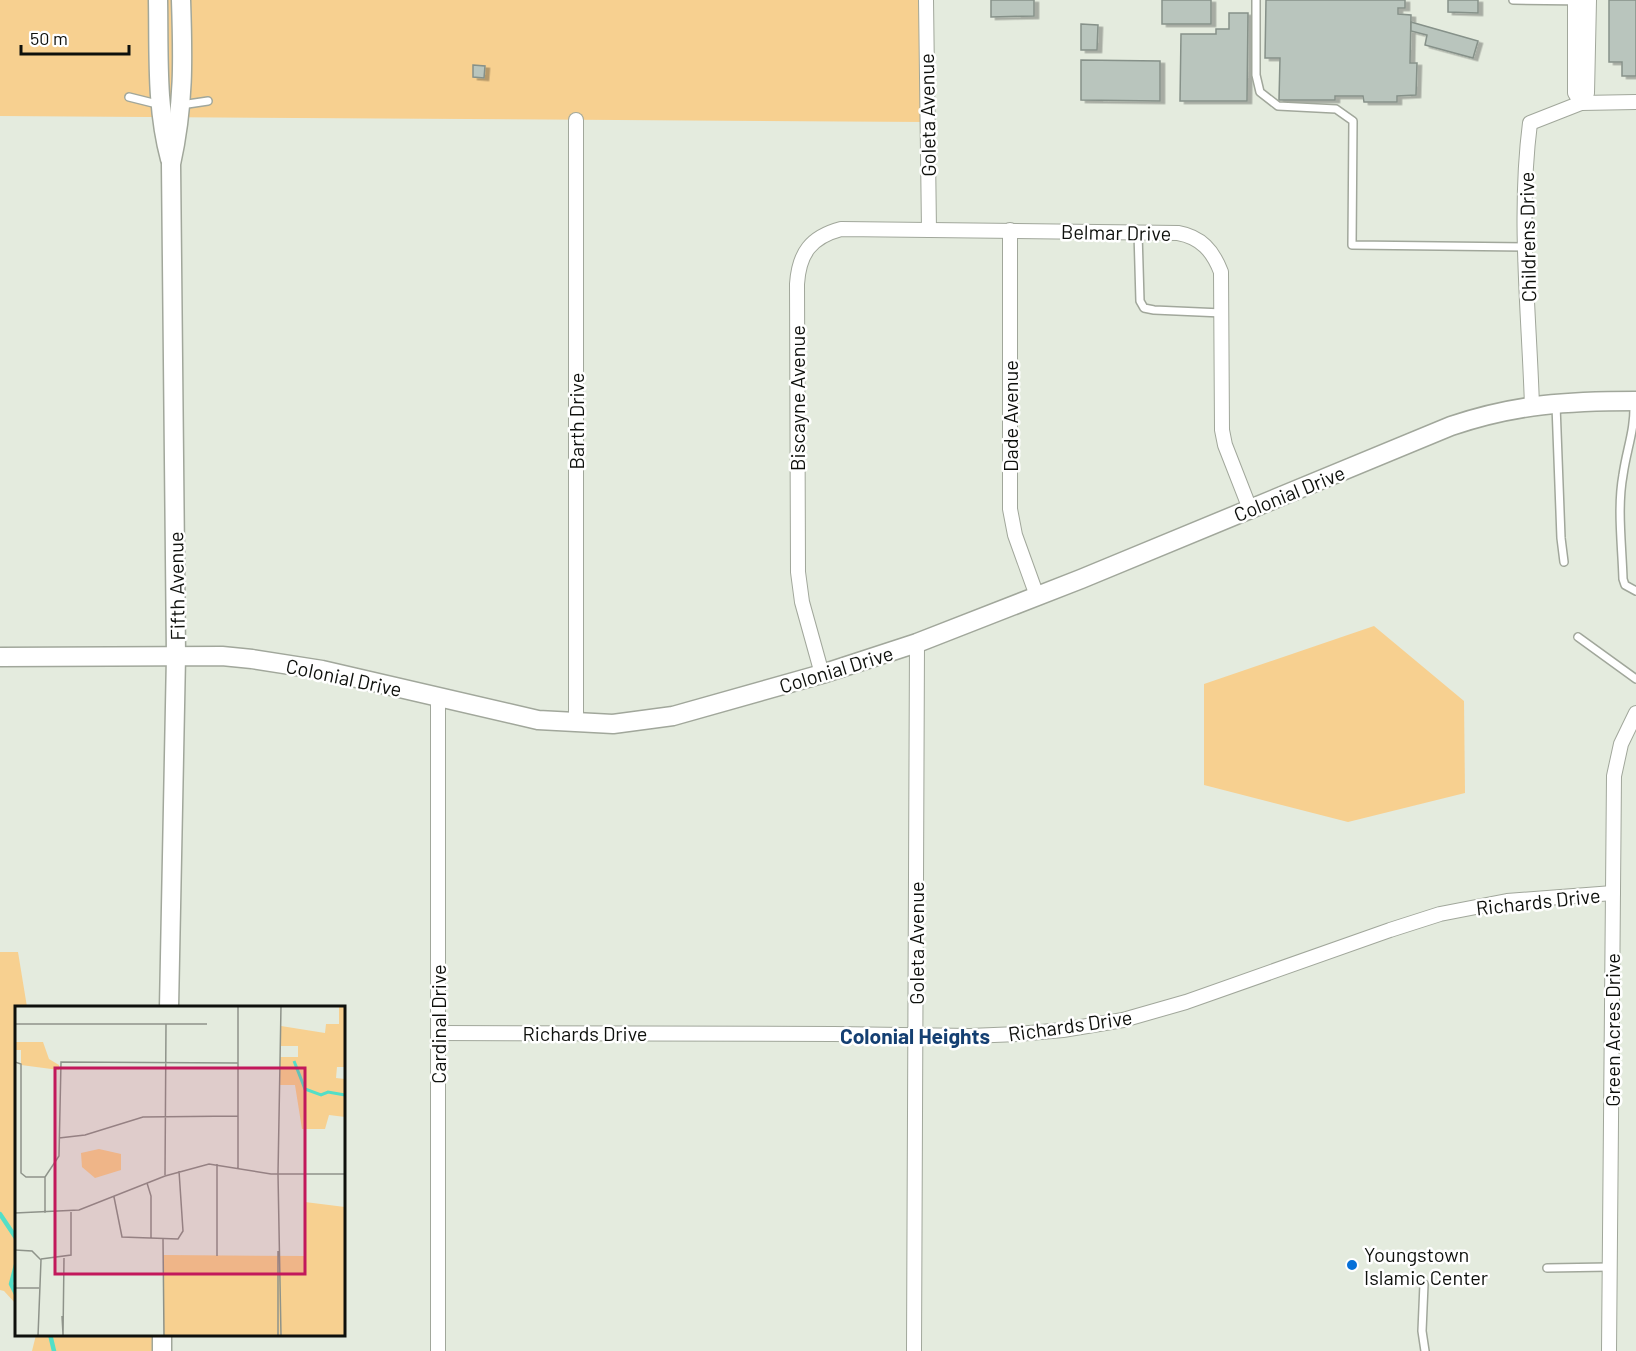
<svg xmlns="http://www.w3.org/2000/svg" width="1636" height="1351" font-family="Barlow,sans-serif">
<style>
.green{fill:#f7d090}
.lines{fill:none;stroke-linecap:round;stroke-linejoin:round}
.stream{stroke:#53dfc7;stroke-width:4.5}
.building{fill:#b9c5bd;stroke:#869189;stroke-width:1.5;filter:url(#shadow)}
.lane-casing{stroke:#a1a79b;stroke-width:10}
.street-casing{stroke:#a1a79b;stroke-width:16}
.secondary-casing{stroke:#a1a79b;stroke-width:21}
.lane{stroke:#fff;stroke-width:7}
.street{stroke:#fff;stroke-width:14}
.secondary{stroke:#fff;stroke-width:18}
.poi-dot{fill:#0670d8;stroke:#fff;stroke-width:2}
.labels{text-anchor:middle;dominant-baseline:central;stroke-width:5;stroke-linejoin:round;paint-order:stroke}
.street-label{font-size:20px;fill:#0e100c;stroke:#fff}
.poi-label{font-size:20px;fill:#0e100c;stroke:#fff;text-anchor:start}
.neighbourhood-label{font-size:21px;font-weight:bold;fill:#143f72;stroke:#fff}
.inset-river{fill:none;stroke:#53dfc7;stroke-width:3}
.inset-road{fill:none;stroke:#8e938a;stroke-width:1.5}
.view{fill:#c2185b;fill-opacity:0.15;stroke:#c2185b;stroke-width:3}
.inset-edge{fill:none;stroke:#0e100c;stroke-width:3}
</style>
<defs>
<filter id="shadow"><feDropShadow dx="4.5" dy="2.5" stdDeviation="0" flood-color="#0004"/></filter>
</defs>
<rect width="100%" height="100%" fill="#e4ebde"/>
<g class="green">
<path d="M0,0H926L927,122L0,116Z"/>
<path d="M1374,626L1464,701L1465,793L1348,822L1204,785V684Z"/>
<path d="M0,952H18L27,1007L16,1008V1304L4,1291L0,1290Z"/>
<path d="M36,1335H162V1351H32Z"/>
</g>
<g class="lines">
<g class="stream">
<path d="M0,1214L16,1238"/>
<path d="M16,1265L11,1284L16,1294"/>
<path d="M50,1334L54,1351"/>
</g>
</g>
<g class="building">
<path d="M991,0H1034V16L991,17Z"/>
<rect x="1162" y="0" width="49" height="24"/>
<path d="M1266,0H1405V8H1398V14L1411,15L1410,63H1417L1416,95L1397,96V102H1364L1363,96H1335V100H1279L1280,58H1265Z"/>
<path d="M1448,0H1478V13L1448,12Z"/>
<path d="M1609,0H1636V76H1622V62H1609Z"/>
<path d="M1229,13H1248L1247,101H1180L1181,34H1216V29H1229Z"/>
<path d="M1411,22L1478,41L1473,58L1425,45L1427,35L1411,31Z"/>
<path d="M1081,24L1098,25L1097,50H1081Z"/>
<path d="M1081,60L1160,61V101L1081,100Z"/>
<path d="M473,65L485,66L484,78L473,77Z"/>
</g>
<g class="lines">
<g class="lane-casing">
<g id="lane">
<path d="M1256,0V75L1260,92L1278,106L1336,109L1353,121L1352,245L1526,247"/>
<path d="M1513,0L1589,1"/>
<path d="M129,97L161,105"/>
<path d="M181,105L208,101"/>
<path d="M1138,232L1140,301L1144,308L1154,310L1222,313"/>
<path d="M1634,401C1635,431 1627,447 1623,475C1617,508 1622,545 1623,579L1625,585L1636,591"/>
<path d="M1556,405L1561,538L1564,562"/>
<path d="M1578,637L1636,679"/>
<path d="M1547,1268L1610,1267"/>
<path d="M1424,1284L1422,1331L1425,1351"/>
</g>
</g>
<g class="street-casing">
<g id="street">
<path d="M926,0L929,230"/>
<path d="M1575,0V93L1581,103"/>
<path d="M1581,103L1587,93L1589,0"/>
<path d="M576,120V722"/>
<path d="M1010,230V509L1015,535L1037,596"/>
<path d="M1532,406C1529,312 1518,216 1530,123L1581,103L1636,102"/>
<path d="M822,674L802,602L798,572L797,284C799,253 811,237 841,229L1178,233C1201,237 1213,251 1221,272L1222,430L1225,445L1250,509"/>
<path d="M438,698V1351"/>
<path d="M438,1033L834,1034L970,1036L1018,1034L1063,1030L1123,1020L1186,1002L1390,930L1440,914L1507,901L1613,893"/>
<path d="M914,1351L917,643"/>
<path d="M1609,1351L1614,776L1621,744L1636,713"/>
</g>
</g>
<g class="secondary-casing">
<g id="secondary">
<path d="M158,0C159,53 156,107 170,159"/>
<path d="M0,657L222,656L252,659L322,670L538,720L613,724L673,716L822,674L917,643L1081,579L1451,426C1516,404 1568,401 1636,401"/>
<path d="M169,1008L176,656L171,164C184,105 183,59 181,0"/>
<path d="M162,1351V1334"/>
</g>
</g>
<use href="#lane" class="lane"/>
<use href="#street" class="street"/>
<use href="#secondary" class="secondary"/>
</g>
<circle class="poi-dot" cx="1352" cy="1265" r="6"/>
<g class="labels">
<g class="street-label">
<text transform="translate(927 115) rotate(-91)">Goleta Avenue</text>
<text transform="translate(1116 232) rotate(1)">Belmar Drive</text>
<text transform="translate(1527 237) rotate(-91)">Childrens Drive</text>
<text transform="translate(797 398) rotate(-90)">Biscayne Avenue</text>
<text transform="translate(1010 416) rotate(-90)">Dade Avenue</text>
<text transform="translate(576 421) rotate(-90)">Barth Drive</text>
<text transform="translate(1289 493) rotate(-22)">Colonial Drive</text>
<text transform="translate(176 586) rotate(-91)">Fifth Avenue</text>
<text transform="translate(836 669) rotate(-17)">Colonial Drive</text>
<text transform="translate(344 677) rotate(12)">Colonial Drive</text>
<text transform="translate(1538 901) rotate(-6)">Richards Drive</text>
<text transform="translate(916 943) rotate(-90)">Goleta Avenue</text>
<text transform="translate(438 1024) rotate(-90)">Cardinal Drive</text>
<text transform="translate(1070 1025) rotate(-8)">Richards Drive</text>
<text transform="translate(1612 1030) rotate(-90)">Green Acres Drive</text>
<text x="585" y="1033">Richards Drive</text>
</g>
<g class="poi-label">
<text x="1364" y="1254">Youngstown<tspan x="1364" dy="23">Islamic Center</tspan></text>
</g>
<g class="neighbourhood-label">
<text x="915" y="1035">Colonial Heights</text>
</g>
</g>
<g transform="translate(15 1006)">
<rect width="330" height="330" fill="#e4ebde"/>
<path d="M324,0H330V61H322L321,72L330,73V111L314,109L310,123H287L280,79H265V51H283V40H266V20L310,27L311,18H324ZM0,36H28L34,53L44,59V64L6,59V44H0ZM84,143L106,148V164L80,172L67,161L66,147ZM290,196L330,201V330H149L148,249L290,250Z" fill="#f7d090"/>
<path class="inset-river" d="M279,55L290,83L306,89L313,86L330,89"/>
<path class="inset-road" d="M223,0V162M266,0L263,168L266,330M0,18H192M0,56L6,58V167L11,171H30M44,132L70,129L128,111L223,110M202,158V250M150,169L151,18M132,177L136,190V233M99,191L107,231L163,233L168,225L164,165M0,207L64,204L150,170L194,158L256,168H330M30,207V171L44,150L46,56L223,57M148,233L149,330M0,244L17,245L26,254L23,330M26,253L56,249V206M0,282H24M47,310L48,328M48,330L49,252M263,330V245"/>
<path class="view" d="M40,62H290V268H40Z"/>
<rect width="330" height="330" class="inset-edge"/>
</g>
<path d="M21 45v9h108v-9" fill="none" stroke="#0e100c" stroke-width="3"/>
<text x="30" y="45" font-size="18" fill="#0e100c" stroke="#ffffff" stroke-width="4.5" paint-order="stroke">50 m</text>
</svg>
